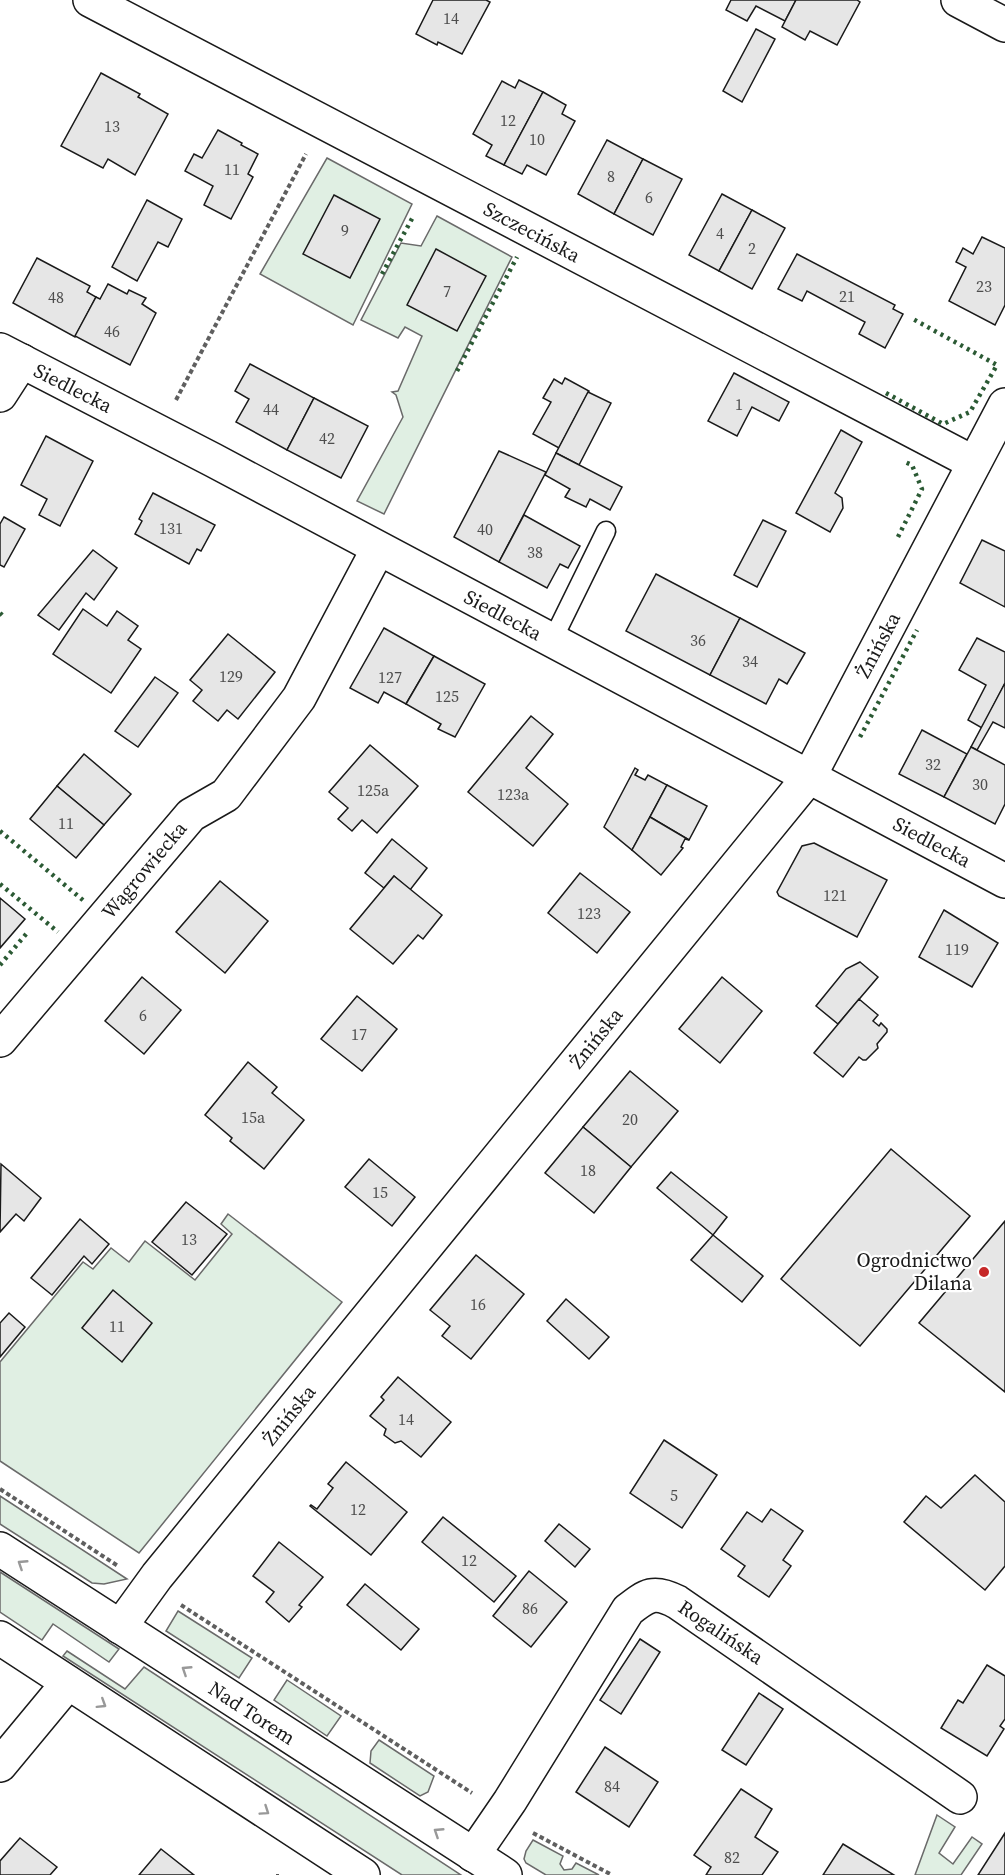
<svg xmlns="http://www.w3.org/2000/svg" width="1005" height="1875" font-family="'Source Serif 4',serif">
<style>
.green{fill:#e0efe3;stroke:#6a6a6a;stroke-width:1.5}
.building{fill:#e6e6e6;stroke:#1a1a1a;stroke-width:1.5}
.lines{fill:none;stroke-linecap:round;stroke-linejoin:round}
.lane-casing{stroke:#1a1a1a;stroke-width:21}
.street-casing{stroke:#1a1a1a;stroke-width:36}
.secondary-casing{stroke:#1a1a1a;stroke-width:36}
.path{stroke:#5f5f5f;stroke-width:4;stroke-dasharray:4.5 3;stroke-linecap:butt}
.lane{stroke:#fff;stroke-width:18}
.street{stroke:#fff;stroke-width:33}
.secondary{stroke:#fff;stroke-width:33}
.hedge{stroke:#2b5a34;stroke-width:4.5;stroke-dasharray:3 4.5;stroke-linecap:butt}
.fence{stroke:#1a1a1a;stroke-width:1.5;stroke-dasharray:8 3;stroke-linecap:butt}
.oneway{stroke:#989898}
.poi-dot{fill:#c62828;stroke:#fff;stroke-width:2}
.labels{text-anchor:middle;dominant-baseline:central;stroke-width:4.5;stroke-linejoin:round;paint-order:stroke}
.number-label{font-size:16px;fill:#4d4d4d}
.street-label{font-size:20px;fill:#1a1a1a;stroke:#fff}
.poi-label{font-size:20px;fill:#1a1a1a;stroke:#fff;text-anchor:end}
</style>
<rect width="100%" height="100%" fill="#fff"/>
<g class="green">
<path d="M327,158L412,204L353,325L260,274Z"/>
<path d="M437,216L512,257L384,514L357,501L403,417L396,395L392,392L398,391L422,336L405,327L398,338L361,320L401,243L421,246Z"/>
<path d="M228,1214L342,1302L139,1553L0,1461V1362L83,1262L93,1269L111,1248L129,1262L145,1241L195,1280L232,1234L221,1224Z"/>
<path d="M0,1496L127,1579L104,1584L92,1583L0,1524Z"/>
<path d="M0,1572L119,1649L109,1662L53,1624L42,1640L0,1612Z"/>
<path d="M178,1611L252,1658L239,1678L166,1631Z"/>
<path d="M67,1651L125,1689L144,1667L461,1875H402L63,1656Z"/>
<path d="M287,1680L341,1716L327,1736L274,1700Z"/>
<path d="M379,1740L434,1776L428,1792L420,1796L370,1763L371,1751Z"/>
<path d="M937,1815L955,1827L939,1853L953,1864L972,1837L982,1844L961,1875H915Z"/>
<path d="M533,1840L563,1856L560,1864L564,1870L572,1869L576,1863L599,1875H546L526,1863L524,1859L526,1851Z"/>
</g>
<g class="building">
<path d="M433,0H486L490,2L462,54L438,42L437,45L416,34Z"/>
<path d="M731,0H796L785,21L756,6L747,21L726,10Z"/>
<path d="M796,0H857L860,2L837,45L810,31L805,40L782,27Z"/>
<path d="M756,29L775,39L742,102L723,91Z"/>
<path d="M101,73L140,94L138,97L168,114L135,175L108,159L103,168L61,146Z"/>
<path d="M519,80L543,92L504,165L486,156L492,145L473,134L502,81L515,88Z"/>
<path d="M543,92L566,105L562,114L575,121L546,175L527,165L522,174L504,165Z"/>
<path d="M218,130L242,143L241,145L258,154L248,174L253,177L231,219L204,205L213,186L185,171L194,154L202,158Z"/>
<path d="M607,140L643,159L614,214L578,194Z"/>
<path d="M643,159L682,179L653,235L614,214Z"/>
<path d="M722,194L752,210L719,271L689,255Z"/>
<path d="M334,195L380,219L350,278L303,254Z"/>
<path d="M147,200L182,219L168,247L158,242L137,281L112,267Z"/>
<path d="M752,210L785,228L752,289L719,271Z"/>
<path d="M982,237L1005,248V305L995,325L949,301L966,267L956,262L963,248L973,254Z"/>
<path d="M436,249L486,276L457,331L407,305Z"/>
<path d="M797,254L895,305L893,309L903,314L885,348L859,334L865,322L807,291L802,301L778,289Z"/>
<path d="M37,258L90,286L87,292L96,297L75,337L13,303Z"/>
<path d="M108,284L127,294L129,290L146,298L142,304L156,313L130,365L75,336L96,297L100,299Z"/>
<path d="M250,364L314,398L287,450L236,422L249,399L235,391Z"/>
<path d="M734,373L789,402L779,421L752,407L737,436L708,421Z"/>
<path d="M565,378L589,391L559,448L533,434L551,402L543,398L554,379L562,384Z"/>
<path d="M588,392L611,403L579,465L556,453Z"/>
<path d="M314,398L368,426L341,478L287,450Z"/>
<path d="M841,430L862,442L835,493L842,498L843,508L830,532L796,513Z"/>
<path d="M46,436L93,461L60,526L39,515L47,499L21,485Z"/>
<path d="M499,451L546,472L499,562L454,537Z"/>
<path d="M556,453L622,487L610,510L590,499L586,507L565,497L570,489L545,475Z"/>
<path d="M153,493L215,525L201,551L197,549L189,564L135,534L142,521L139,519Z"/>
<path d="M524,515L580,546L568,568L560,564L547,588L499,562Z"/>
<path d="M4,517L25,529L4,567L0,565V524Z"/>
<path d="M763,520L786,531L757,587L734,575Z"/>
<path d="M982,540L1005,551V607L960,583Z"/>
<path d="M93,550L117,568L94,600L86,593L59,630L38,615Z"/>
<path d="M656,574L740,618L710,675L626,631Z"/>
<path d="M83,609L107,626L117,611L138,626L128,640L141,649L111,693L53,654Z"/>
<path d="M740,618L805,653L787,684L779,679L766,704L710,675Z"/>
<path d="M384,628L434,656L406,704L384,692L378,703L350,688Z"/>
<path d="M228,634L275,672L238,719L227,710L218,721L193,701L202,690L190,680Z"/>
<path d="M977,638L1005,652V683L982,728L968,720L986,685L959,670Z"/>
<path d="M434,656L485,684L455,737L438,729L441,724L406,704Z"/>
<path d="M155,677L178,693L138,747L115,731Z"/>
<path d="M1005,683V728L993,722L977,750L971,747Z"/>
<path d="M531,716L553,734L526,768L568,804L533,846L468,792Z"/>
<path d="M922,730L967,754L944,797L899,774Z"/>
<path d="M370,745L418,786L377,833L362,820L352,831L338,819L348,808L329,792Z"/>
<path d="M971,747L1005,765V804L995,824L944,797Z"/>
<path d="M84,754L131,794L104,825L57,786Z"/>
<path d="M635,768L638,770L635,775L645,780L648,775L667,785L632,850L604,827Z"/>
<path d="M667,785L707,806L689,840L650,817Z"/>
<path d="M57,786L104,825L76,858L30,819Z"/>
<path d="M650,817L689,840L685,839L681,847L683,848L661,875L632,850Z"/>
<path d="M392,839L427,868L410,890L394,876L384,888L365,873Z"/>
<path d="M814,843L887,880L857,937L779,896L777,892L802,846Z"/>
<path d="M580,873L630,912L597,953L548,913Z"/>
<path d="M394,876L442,915L423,939L418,935L393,964L350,929Z"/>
<path d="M220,881L268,921L225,973L176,932Z"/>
<path d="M0,898L25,919L0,948Z"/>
<path d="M944,910L998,943L972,987L919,957Z"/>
<path d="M860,962L878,977L838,1024L816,1006L846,969Z"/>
<path d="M142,977L181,1010L144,1054L105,1021Z"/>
<path d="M722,977L762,1011L720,1063L679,1029Z"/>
<path d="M357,996L397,1029L362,1071L321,1039Z"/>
<path d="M859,999L878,1015L873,1021L879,1026L881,1023L887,1029V1032L877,1044L878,1048L866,1060H863L859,1057L843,1077L814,1053Z"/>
<path d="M248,1062L277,1087L272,1093L304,1120L264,1169L230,1141L232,1138L205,1115Z"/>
<path d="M630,1071L678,1111L631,1167L583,1127Z"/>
<path d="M583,1127L631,1167L594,1213L545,1173Z"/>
<path d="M891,1149L970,1216L860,1346L781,1279Z"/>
<path d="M369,1159L415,1197L392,1226L345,1187Z"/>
<path d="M1,1164L41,1198L24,1221L16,1214L0,1232Z"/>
<path d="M671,1172L727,1217L713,1235L657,1188Z"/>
<path d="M186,1202L227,1234L192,1275L152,1242Z"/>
<path d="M80,1219L109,1244L92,1264L84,1256L52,1295L31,1278Z"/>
<path d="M1005,1221V1392L919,1323Z"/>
<path d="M713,1235L763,1276L742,1302L691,1260Z"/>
<path d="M476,1255L524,1294L471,1359L442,1336L450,1326L430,1310Z"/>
<path d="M113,1290L152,1323L122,1362L82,1328Z"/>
<path d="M566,1299L609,1337L589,1359L547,1321Z"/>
<path d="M9,1313L25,1327L0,1357V1323Z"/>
<path d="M398,1377L451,1422L421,1457L401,1441L395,1443L384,1435L386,1429L370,1416L384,1400L381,1397Z"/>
<path d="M664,1440L717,1475L682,1528L630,1493Z"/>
<path d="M346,1462L407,1512L371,1555L310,1506L311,1505L317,1509L333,1488L328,1484Z"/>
<path d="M975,1475L1005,1502V1566L985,1590L904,1522L926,1496L941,1508Z"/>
<path d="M771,1509L803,1531L783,1560L791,1566L769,1597L738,1576L745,1566L721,1549L747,1512L762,1522Z"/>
<path d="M443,1517L516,1576L494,1602L422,1542Z"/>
<path d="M559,1524L590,1549L575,1567L545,1541Z"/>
<path d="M279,1542L323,1577L299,1605L302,1607L289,1622L266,1602L274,1592L253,1576Z"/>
<path d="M529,1571L567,1602L531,1647L493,1616Z"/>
<path d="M365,1584L419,1629L401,1650L347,1605Z"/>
<path d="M640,1639L660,1652L621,1714L600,1700Z"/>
<path d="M987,1665L1005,1676V1719L1000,1726L1004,1729L987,1756L941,1728L958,1700L963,1703Z"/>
<path d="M759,1693L783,1709L746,1765L722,1750Z"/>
<path d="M605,1747L658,1782L629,1827L576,1792Z"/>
<path d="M741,1789L772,1809L755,1837L778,1852L762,1875H706L711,1867L694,1855Z"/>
<path d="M1005,1833V1875H978Z"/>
<path d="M20,1838L57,1867L50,1875H0V1861Z"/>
<path d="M843,1844L894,1875H823Z"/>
<path d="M161,1849L194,1875H139Z"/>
</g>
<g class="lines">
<g class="lane-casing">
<path id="lane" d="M552,641L606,531"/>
</g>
<g class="street-casing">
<g id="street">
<path d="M90,0L974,463"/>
<path d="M958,0L1005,25"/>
<path d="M0,350L213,460L1005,881"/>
<path d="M0,395L22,361"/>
<path d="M0,1040L191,815L226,795L299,698L378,549"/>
<path d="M120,1627L157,1576L809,777L1005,405"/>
<path d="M0,1765L68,1683"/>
<path d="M473,1855L510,1801L628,1610C647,1595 654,1590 677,1602L960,1797"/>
</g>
</g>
<g class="secondary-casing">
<g id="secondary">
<path d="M0,1549L505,1875"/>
<path d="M0,1638L363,1875"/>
</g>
</g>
<g class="path">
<path d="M176,400L306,154"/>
<path d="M0,1489L118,1566"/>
<path d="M181,1605L472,1793"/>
<path d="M533,1833L612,1875"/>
</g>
<use href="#lane" class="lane"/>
<use href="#street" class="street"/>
<use href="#secondary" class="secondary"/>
<g class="hedge">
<path d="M382,274L414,215"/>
<path d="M457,371L517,257"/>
<path d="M886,393L943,424L970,412L997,365L913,319"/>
<path d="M898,537L922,489L912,465L905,462"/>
<path d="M0,613L3,616"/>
<path d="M860,737L917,630"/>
<path d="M0,831L84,901"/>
<path d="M0,884L58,932"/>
<path d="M0,965L27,933"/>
</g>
<path class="fence" d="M276,1875H279"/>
</g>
<defs><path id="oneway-chevron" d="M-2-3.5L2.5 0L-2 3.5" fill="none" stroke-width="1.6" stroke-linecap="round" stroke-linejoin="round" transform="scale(1.5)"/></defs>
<g class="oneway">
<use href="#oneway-chevron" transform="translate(22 1564) rotate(-147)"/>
<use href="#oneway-chevron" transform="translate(186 1670) rotate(-147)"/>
<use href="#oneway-chevron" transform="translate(102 1704) rotate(32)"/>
<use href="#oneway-chevron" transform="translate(265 1811) rotate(34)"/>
<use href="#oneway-chevron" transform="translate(438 1832) rotate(-147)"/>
</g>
<circle class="poi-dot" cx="984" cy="1272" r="6"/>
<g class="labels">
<g class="number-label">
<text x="451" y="18">14</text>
<text x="508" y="120">12</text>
<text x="112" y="126">13</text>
<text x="537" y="139">10</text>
<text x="232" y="169">11</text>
<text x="611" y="176">8</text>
<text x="649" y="197">6</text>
<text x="345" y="230">9</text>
<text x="720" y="233">4</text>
<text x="752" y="248">2</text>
<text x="984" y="286">23</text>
<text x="447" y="291">7</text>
<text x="847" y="296">21</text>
<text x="56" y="297">48</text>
<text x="112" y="331">46</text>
<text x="739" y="404">1</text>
<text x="271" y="409">44</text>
<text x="327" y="438">42</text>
<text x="171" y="528">131</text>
<text x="485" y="529">40</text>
<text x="535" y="552">38</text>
<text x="698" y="640">36</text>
<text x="750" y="661">34</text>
<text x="231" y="676">129</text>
<text x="390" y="677">127</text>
<text x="447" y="696">125</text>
<text x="933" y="764">32</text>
<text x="980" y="784">30</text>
<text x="373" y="790">125a</text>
<text x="513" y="794">123a</text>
<text x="66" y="823">11</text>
<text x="835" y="895">121</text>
<text x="589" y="913">123</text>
<text x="957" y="949">119</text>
<text x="143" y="1015">6</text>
<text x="359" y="1034">17</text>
<text x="253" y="1117">15a</text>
<text x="630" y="1119">20</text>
<text x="588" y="1170">18</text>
<text x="380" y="1192">15</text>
<text x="189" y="1239">13</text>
<text x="478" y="1304">16</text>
<text x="117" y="1326">11</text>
<text x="406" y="1419">14</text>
<text x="674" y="1495">5</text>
<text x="358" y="1509">12</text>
<text x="469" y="1560">12</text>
<text x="530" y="1608">86</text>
<text x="612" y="1786">84</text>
<text x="732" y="1857">82</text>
</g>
<g class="street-label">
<text transform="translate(532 232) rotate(28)">Szczecińska</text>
<text transform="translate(73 388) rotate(27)">Siedlecka</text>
<text transform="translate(503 615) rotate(28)">Siedlecka</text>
<text transform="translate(878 645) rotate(-62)">Żnińska</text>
<text transform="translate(932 842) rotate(28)">Siedlecka</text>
<text transform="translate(144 870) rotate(-50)">Wągrowiecka</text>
<text transform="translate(596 1038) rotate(-51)">Żnińska</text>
<text transform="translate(289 1415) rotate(-51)">Żnińska</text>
<text transform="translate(721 1632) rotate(34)">Rogalińska</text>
<text transform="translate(252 1713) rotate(33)">Nad Torem</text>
</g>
<g class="poi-label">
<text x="972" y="1260">Ogrodnictwo<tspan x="972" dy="23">Dilana</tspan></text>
</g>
</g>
</svg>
